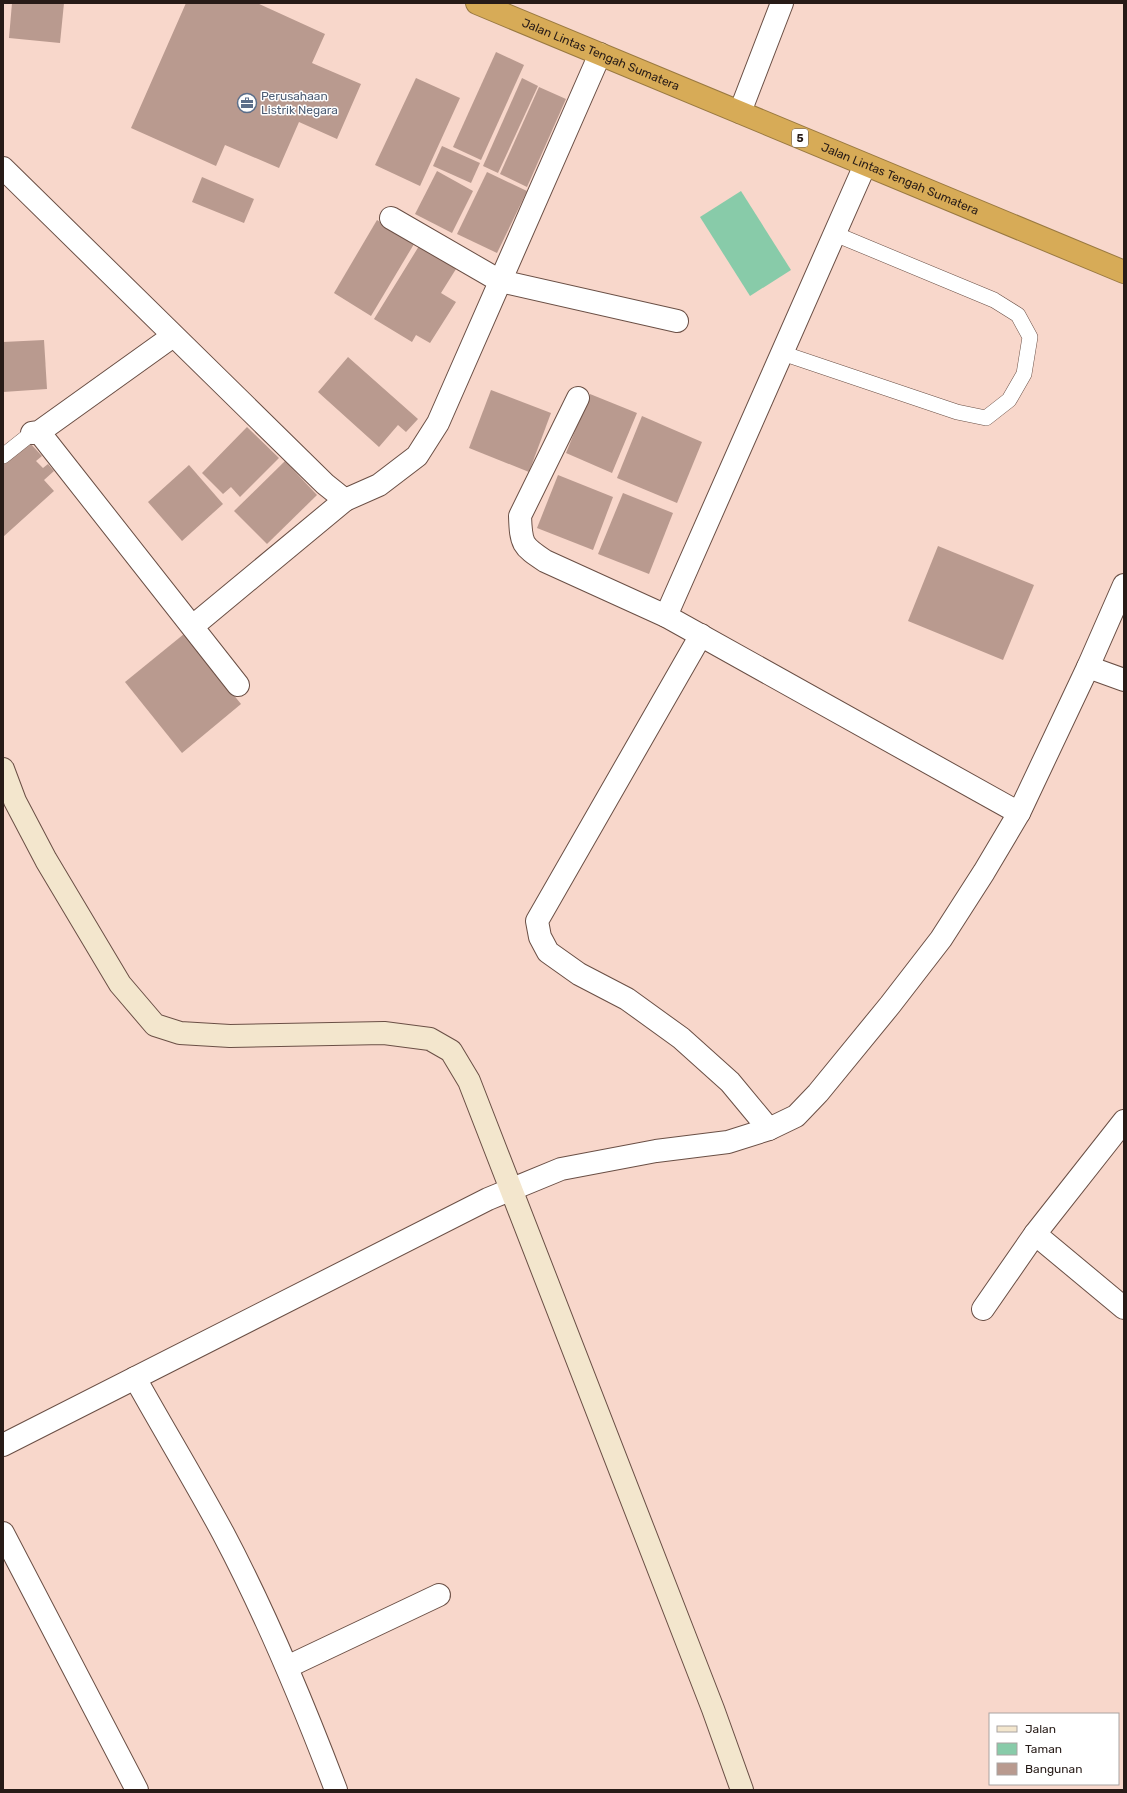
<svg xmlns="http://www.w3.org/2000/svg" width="1127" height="1793" font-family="Rubik,sans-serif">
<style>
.green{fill:#88cba9}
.building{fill:#b99a8f}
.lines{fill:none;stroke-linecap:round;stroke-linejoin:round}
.lane-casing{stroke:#6a4f45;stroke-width:16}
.street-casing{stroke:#6a4f45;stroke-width:24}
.secondary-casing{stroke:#6a4f45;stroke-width:24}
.highway-casing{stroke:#997941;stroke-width:24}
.lane{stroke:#fff;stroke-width:15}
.street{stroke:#fff;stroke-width:22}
.secondary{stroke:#f3e6cd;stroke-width:22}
.highway{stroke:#d7ab57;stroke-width:22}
.labels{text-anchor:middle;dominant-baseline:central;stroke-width:3;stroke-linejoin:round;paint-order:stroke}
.shield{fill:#fff;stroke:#685f5d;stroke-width:1}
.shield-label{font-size:11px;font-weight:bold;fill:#271b17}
.street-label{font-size:12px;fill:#271b17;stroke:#fff}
.service-label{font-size:12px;fill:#4e5e75;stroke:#fff;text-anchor:start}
</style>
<rect width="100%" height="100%" fill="#f8d7cb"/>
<path class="green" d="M741,191L791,270L750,296L700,217Z"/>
<g class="building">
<path d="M12,3H64L60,43L9,38Z"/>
<path d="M186,3H257L325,34L312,63L361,84L337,139L299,122L279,168L225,145L216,166L131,128Z"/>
<path d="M496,52L524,65L481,160L453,147Z"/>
<path d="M416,78L460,98L420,186L375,165Z"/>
<path d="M522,78L538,86L498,173L483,166Z"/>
<path d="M539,87L566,99L527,187L500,174Z"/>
<path d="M442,146L480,163L471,183L433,166Z"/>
<path d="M437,171L473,191L452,233L415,214Z"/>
<path d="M487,172L527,191L497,253L457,234Z"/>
<path d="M202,177L254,199L244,223L192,202Z"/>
<path d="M377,220L414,244L371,316L334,293Z"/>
<path d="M419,246L456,269L441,293L456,302L430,343L416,335L412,342L374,319Z"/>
<path d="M44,340L47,389L3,392V342Z"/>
<path d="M348,357L418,419L406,432L398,425L379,447L318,392Z"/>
<path d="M491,390L551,413L529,472L469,448Z"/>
<path d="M590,394L637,413L612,473L566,453Z"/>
<path d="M642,416L702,442L677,503L617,478Z"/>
<path d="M247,427L279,458L240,497L231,487L223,494L202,473Z"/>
<path d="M27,440L42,456L36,461L43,468L48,464L54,471L44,480L54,491L3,537V461Z"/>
<path d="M285,461L317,495L267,544L234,511Z"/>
<path d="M189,465L223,504L182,541L148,502Z"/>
<path d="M558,475L613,497L593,550L537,528Z"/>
<path d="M623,493L673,513L649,574L598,554Z"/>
<path d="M938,546L1034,585L1003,660L908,621Z"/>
<path d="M184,634L241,704L182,753L125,682Z"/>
</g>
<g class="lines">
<g class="lane-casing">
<g id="lane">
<path d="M782,353L957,412L986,418L1009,400L1024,374L1030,337L1018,315L994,300L835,234"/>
<path d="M3,456L32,433"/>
</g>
</g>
<g class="street-casing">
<g id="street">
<path d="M740,112L782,3"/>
<path d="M3,168L325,484L345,500L379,485L417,456L438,423L600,54"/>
<path d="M391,218L500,281L677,321"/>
<path d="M578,398L520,516C521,544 522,546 545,561L666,616L865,165"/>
<path d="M39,432L238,685"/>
<path d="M32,433L39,432L173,336"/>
<path d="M666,616L1019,813"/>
<path d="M193,626L345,500"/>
<path d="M701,635L537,921L540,937L548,952L579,974L627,999L681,1038L730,1082L769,1129"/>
<path d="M1088,667L1124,680"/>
<path d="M1124,1121L1035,1234L1124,1308"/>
<path d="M983,1309L1035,1234"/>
<path d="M135,1378C164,1430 195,1481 223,1533C267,1616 303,1703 336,1790"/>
<path d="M3,1445L488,1199L561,1169L656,1151L728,1142L769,1129L796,1116L818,1093L890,1005L941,939L984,872L1019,813L1088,667L1124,585"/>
<path d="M3,1533L137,1790"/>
<path d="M287,1667L439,1595"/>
</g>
</g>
<g class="secondary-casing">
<path id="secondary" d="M3,769L15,801L46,860L120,984L155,1025L180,1033L230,1036L384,1033L430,1039L451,1051L469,1081L713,1709L742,1790"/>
</g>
<g class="highway-casing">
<g id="highway">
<path id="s1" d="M477,3L1124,272"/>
</g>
</g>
<use href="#lane" class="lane"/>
<use href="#street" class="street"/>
<use href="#secondary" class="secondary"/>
<use href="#highway" class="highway"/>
</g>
<defs>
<g id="office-ring" transform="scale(1)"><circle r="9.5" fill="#fff" stroke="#5c6f8a" stroke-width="1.5"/><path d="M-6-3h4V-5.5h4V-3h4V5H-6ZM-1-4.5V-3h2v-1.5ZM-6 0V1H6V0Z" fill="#5c6f8a"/></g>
</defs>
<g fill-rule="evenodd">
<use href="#office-ring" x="247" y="103"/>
</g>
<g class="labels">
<rect class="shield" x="792" y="129" width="16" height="18" rx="3"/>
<g class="shield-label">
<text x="800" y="138">5</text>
</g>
<g class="street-label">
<text stroke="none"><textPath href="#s1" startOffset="134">Jalan Lintas Tengah Sumatera</textPath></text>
<text stroke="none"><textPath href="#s1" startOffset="458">Jalan Lintas Tengah Sumatera</textPath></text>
</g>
<g class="service-label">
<text x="261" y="96">Perusahaan<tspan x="261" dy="14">Listrik Negara</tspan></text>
</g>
</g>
<rect width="1127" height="1793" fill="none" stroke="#271b17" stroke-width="8"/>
<rect x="989" y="1713" width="130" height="72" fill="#ffffff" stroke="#a9a4a2"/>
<rect x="997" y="1726" width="20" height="6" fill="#f3e6cd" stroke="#a9a4a2"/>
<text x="1025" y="1733" font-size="12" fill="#271b17">Jalan</text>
<rect x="997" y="1743" width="20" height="12" fill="#88cba9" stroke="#a9a4a2"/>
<text x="1025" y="1753" font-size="12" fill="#271b17">Taman</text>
<rect x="997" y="1763" width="20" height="12" fill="#b99a8f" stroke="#a9a4a2"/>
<text x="1025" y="1773" font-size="12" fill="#271b17">Bangunan</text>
</svg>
